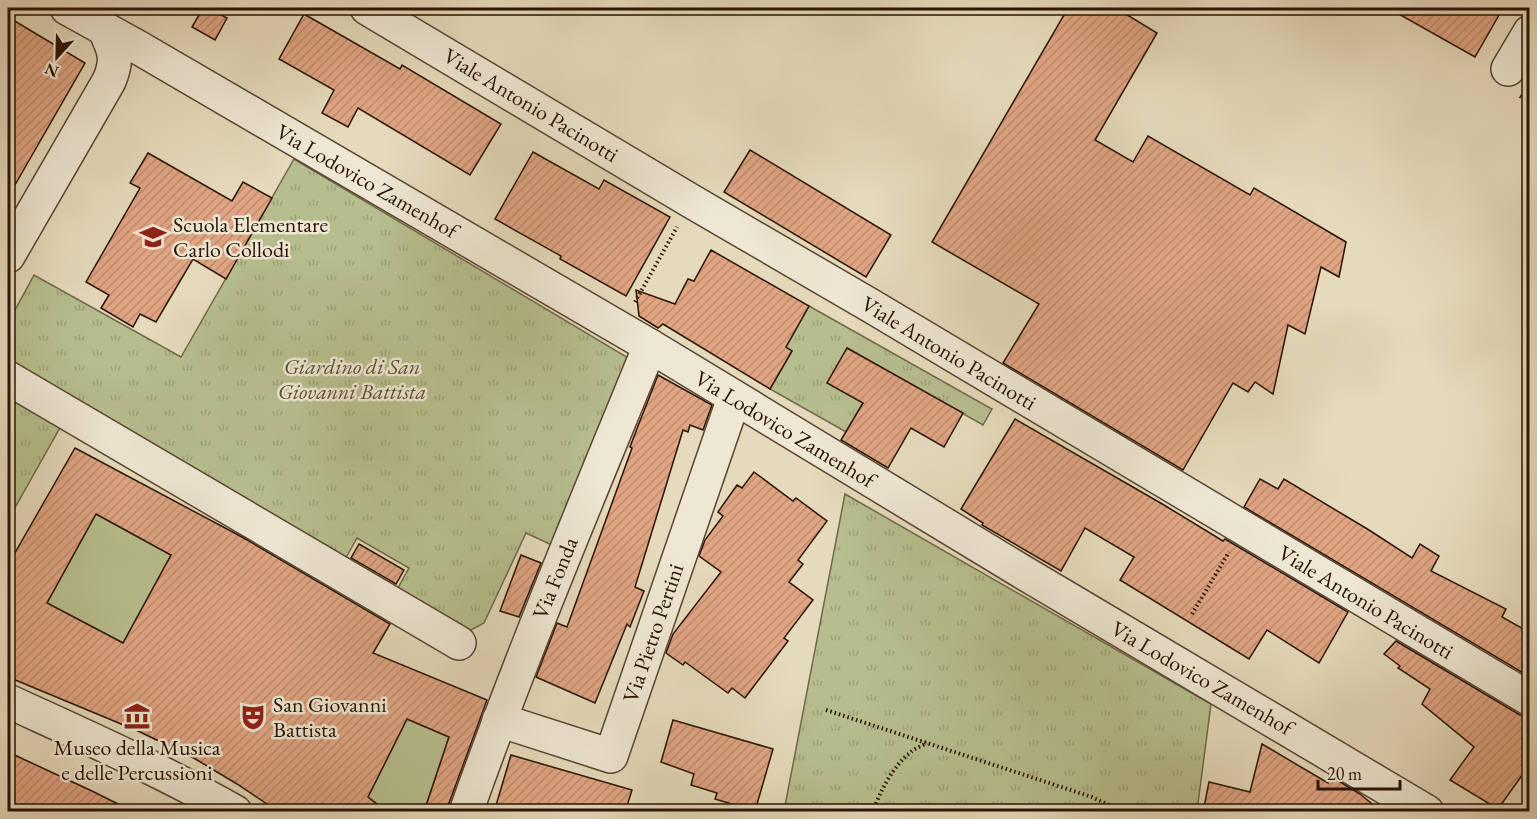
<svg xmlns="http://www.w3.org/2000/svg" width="1537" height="819" font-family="'EB Garamond',serif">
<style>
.grass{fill:url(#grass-tufts);stroke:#706849;stroke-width:1.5}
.garden{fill:#b7be8e;stroke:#706849;stroke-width:1.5}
.building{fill:url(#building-hatch);stroke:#291304;stroke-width:1.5;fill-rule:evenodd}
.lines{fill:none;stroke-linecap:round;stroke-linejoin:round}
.minor-casing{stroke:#584532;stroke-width:36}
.path{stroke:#291304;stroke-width:4;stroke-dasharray:1.5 3;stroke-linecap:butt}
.minor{stroke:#eee7d3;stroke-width:33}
.labels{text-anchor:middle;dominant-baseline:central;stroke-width:5;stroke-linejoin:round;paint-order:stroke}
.street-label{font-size:22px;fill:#291304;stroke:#eee7d3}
.poi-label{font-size:22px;fill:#291304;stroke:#eee7d3;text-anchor:start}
.park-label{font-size:22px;font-style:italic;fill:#5b4f34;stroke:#eee7d3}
</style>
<defs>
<pattern id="grass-tufts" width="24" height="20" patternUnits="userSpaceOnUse" patternTransform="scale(1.5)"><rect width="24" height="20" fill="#b7be8e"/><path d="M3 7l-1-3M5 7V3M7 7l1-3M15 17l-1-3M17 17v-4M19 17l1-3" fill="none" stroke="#9da279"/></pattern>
<pattern id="building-hatch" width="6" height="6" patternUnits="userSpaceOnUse" patternTransform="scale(1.5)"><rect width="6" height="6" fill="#dfa482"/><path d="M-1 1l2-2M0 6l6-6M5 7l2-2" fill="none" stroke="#bf8c6f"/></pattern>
</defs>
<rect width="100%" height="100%" fill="#e5dabb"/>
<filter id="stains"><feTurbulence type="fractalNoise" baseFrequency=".00333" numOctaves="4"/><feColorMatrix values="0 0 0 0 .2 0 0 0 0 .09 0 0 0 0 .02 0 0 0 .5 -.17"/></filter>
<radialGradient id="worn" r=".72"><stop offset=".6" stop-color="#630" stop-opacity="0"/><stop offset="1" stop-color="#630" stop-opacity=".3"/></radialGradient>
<g class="grass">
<path d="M294,159L630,359L554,546L526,533L484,623L464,634L394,595L409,568L357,538L343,563L74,403L8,520V323L34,275L181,357Z"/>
<path d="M809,306L992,409L983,425L847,348L863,403L846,432L770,389L792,351L786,347Z"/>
<path d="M845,494L1211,704L1197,811H784Z"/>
</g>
<g class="garden">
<path d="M96,514L171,555L123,643L47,603Z"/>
<path d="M407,719L449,737L424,811H387L368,797Z"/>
</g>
<g class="building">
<path d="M203,8H209L227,18L215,40L192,27Z"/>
<path d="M1068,8H1116L1157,33L1095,140L1133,162L1148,136L1250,195L1254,188L1346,242L1339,277L1321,267L1305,334L1288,325L1273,394L1255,382L1248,392L1233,383L1183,470L1003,363L1039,304L932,242Z"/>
<path d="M1388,8H1503L1475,57Z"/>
<path d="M304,14L400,69L402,65L501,124L470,175L358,108L348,127L322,113L334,90L279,59Z"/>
<path d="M8,17L85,63L8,197Z"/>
<path d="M750,150L891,235L866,277L724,192Z"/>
<path d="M533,152L599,189L604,180L670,217L626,296L560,259L561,256L495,219Z"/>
<path d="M148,153L232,201L243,182L272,198L226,279L193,259L156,322L140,314L133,327L101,308L109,295L86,282L140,188L130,183Z"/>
<path d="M711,250L809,306L786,347L792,351L770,389L663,324L658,328L639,316L636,290L675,304L688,279L694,281Z"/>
<path d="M847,348L963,413L944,447L911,428L888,468L841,440L863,403L827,383Z"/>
<path d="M658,375L712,405L703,430L690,425L688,432L683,430L635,587L644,591L630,627L627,624L595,703L536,677L557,623L567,627L632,448L630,447L638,426Z"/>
<path d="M1015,419L1164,505L1223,541L1225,539L1348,612L1319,663L1267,630L1249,659L1120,580L1134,557L1085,528L1061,571L982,525L983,523L961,509Z"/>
<path d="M75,448L242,537L390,624L373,653L487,700L448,806V812H424L449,737L407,719L368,797L387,812H279L237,784L192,757L138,731L8,677V565ZM96,514L171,555L123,643L47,603Z"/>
<path d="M754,472L793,501L796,498L827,521L798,560L803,564L789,582L813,600L784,638L788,641L745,698L732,688L728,693L685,662L683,665L666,653L673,634L721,572L699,556L705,540L723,516L718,512L737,485L742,488Z"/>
<path d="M1260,479L1278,489L1284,479L1369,530L1412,558L1420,544L1439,556L1431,571L1506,609L1502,617L1530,633V677L1244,507Z"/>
<path d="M359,544L404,570L396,584L351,558Z"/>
<path d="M521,555L541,563L519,617L500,611Z"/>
<path d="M1396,641L1520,715L1530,718V764L1498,809L1450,780L1474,747L1422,704L1430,689L1398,668L1400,666L1384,654Z"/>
<path d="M673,720L773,749L755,811L715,799L717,793L691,785L694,774L661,762Z"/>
<path d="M1262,744L1328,783L1329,775L1360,794L1382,812H1203L1209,782L1250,792Z"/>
<path d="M8,752L92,791L134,812H8Z"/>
<path d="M511,755L632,790L625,812H494Z"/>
</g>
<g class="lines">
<g class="minor-casing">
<g id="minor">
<path d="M67,8L141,49L650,346L1021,571L1427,812"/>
<path d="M367,8L691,201L873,307L1530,699"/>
<path d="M1508,69L1530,32"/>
<path d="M8,256L109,81C119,58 114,50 104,28"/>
<path d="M8,378L459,643"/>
<path d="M8,701C84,736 161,770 235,812"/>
<path d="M499,720L611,756L734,398"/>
<path d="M466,812C522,654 587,500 650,346"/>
</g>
</g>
<g class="path">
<path d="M1520,96L1530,102"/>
<path d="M635,302L677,227"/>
<path d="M1192,614L1229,552"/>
<path d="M826,710L1092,797L1123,812"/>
<path d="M873,812C880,791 893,766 911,752C915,748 922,746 927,743"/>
</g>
<use href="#minor" class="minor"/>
</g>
<defs>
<g id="school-bare" transform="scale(2.07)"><path d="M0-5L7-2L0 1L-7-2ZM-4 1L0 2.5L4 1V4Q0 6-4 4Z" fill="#8f2418" stroke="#eee7d3" stroke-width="2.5" paint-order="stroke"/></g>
<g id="museum-bare" transform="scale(2.07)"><path d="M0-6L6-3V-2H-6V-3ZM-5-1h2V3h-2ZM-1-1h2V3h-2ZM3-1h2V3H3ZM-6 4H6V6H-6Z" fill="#8f2418" stroke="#eee7d3" stroke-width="2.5" paint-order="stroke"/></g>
<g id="theatre-bare" transform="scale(2.07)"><path d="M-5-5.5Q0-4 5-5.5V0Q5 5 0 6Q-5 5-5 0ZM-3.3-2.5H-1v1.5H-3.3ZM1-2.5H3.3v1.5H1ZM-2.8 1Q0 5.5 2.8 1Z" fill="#8f2418" stroke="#eee7d3" stroke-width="2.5" paint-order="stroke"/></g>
</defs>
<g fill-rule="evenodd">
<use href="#school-bare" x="153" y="237"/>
<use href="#museum-bare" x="137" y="716"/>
<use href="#theatre-bare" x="253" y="717"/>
</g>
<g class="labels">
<g class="street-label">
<text transform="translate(531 105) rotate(31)">Viale Antonio Pacinotti</text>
<text transform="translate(367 181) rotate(30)">Via Lodovico Zamenhof</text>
<text transform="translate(949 353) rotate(31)">Viale Antonio Pacinotti</text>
<text transform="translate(785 429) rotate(31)">Via Lodovico Zamenhof</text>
<text transform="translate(555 578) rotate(-68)">Via Fonda</text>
<text transform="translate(1366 602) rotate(31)">Viale Antonio Pacinotti</text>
<text transform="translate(653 633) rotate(-71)">Via Pietro Pertini</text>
<text transform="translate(1202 678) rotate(30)">Via Lodovico Zamenhof</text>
</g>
<g class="poi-label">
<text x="173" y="224">Scuola Elementare<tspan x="173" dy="25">Carlo Collodi</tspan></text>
<text x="273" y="704">San Giovanni<tspan x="273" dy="25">Battista</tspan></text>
<text x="137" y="747" text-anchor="middle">Museo della Musica<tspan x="137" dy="25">e delle Percussioni</tspan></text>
</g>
<g class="park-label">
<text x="352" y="366">Giardino di San<tspan x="352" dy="25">Giovanni Battista</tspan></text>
</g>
</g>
<rect width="1537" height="819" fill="none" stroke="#e5dabb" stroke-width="30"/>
<rect x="9" y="9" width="1519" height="801" fill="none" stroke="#291304" stroke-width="3"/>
<rect x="15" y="15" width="1507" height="789" fill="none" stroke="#291304" stroke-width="1.5"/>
<g transform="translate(57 57) rotate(202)" stroke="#eee7d3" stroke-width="4.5" paint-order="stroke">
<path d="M0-4.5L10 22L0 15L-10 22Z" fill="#291304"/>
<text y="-9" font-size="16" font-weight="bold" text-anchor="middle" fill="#291304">N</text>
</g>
<path d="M1318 780v9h82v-9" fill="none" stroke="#291304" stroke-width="3"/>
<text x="1327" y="780" font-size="18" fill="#291304" stroke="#eee7d3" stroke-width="4.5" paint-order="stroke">20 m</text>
<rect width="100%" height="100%" filter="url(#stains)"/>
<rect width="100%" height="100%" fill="url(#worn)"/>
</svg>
